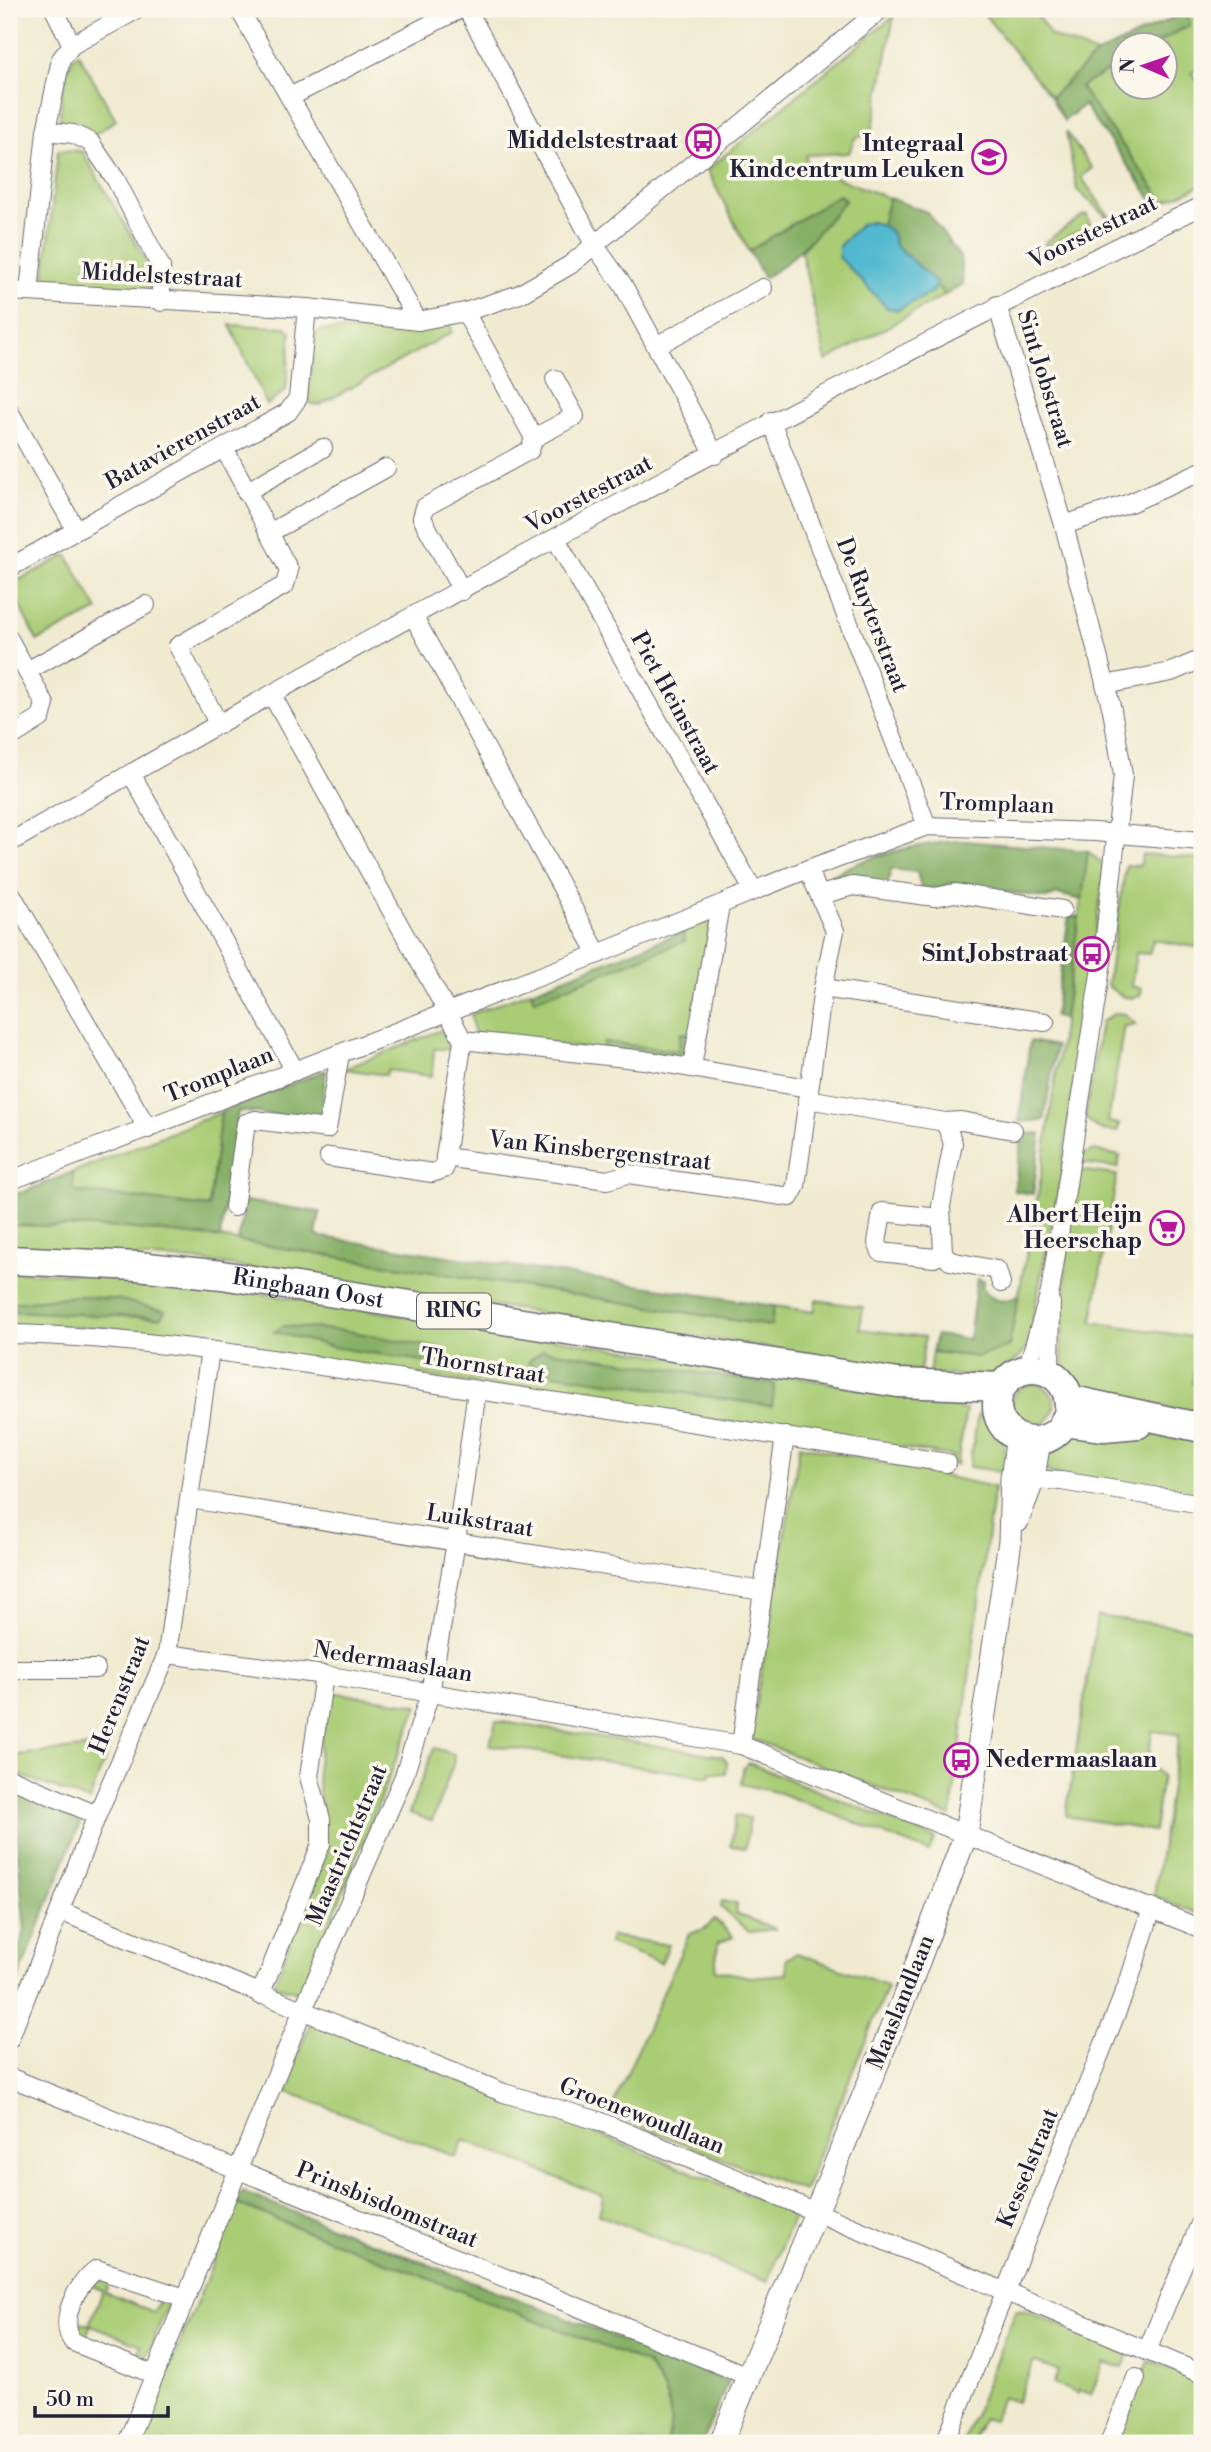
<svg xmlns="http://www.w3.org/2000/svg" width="1211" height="2452" font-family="'Libre Bodoni',serif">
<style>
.green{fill:#a9cc75;stroke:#667758;stroke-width:2}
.forest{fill:#86b066;stroke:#546950;stroke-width:2}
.water{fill:#51b9cf;stroke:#3a6e85;stroke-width:2}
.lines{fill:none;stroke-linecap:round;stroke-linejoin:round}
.minor-casing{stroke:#6a686f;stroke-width:20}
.tertiary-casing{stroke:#6a686f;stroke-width:25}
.primary-casing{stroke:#6a686f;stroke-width:31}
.minor{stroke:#fff;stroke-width:18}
.tertiary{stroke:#fff;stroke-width:23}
.primary{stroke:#fff;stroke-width:28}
.labels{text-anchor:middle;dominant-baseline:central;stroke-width:7;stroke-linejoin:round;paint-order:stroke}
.shield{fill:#fbf7ec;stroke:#636270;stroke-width:2}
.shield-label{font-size:21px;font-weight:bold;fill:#22223b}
.poi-label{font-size:23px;font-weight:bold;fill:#22223b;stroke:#fbf7ec;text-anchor:end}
.street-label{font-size:23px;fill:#22223b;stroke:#fbf7ec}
</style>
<rect width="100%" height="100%" fill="#fbf7ec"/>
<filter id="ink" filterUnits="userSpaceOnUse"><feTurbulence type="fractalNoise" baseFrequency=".0143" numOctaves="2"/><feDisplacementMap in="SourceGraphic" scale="14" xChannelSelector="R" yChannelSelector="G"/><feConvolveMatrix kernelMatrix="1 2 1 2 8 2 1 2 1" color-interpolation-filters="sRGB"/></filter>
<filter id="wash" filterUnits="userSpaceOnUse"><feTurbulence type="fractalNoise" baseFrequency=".00686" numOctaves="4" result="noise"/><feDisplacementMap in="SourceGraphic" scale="28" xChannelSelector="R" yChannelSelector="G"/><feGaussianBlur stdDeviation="1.57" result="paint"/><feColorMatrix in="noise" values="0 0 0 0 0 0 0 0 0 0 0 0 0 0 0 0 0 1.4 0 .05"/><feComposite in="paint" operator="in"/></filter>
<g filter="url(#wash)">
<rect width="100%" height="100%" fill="#f0ead0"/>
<g class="green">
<path d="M980,9H1033L1051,36L1097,54L1051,97Z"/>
<path d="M1187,9H1202V66L1191,73L1202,85V185L1164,202L1080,87L1123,62L1124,88H1166V46L1153,45L1190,25Z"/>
<path d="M894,16L872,133L855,138L849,153L806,155L807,166L889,198L882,225L871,222L887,308L898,310L934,291L936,282L945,295L826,361L801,251L845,200L839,195L749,251L707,170Z"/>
<path d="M78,53L116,120L95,134L59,126C62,106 61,66 78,53Z"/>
<path d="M1066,132L1092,168L1081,177L1114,223L1077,190Z"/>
<path d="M58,150L82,151L152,271L150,290L44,284Z"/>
<path d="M1087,215L1090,224L1087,228L1045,247V242L1082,216Z"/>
<path d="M450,324L452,332L320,405L311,404L308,398L314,335L321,330H415Z"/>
<path d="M230,325L286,327L291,332L286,390L267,405Z"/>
<path d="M67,555L98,610L37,641L9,585Z"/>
<path d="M1088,851L1105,866L1060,1181L1027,1348C997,1385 973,1374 929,1374L932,1352L978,1357L1009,1345L1041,1178Z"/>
<path d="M1142,854L1202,859V948L1153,940L1149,954L1136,953L1131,986L1142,989L1140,996C1126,1001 1117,994 1107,985L1126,865L1140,866Z"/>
<path d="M710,921L693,1034L678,1051L604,1042L603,1051L474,1034L471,1014L531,991L535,1000L685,941L682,932Z"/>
<path d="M1115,1013L1125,1014L1136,1025L1124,1026L1108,1122L1120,1124L1117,1131C1102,1132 1096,1128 1085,1118L1101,1022Z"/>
<path d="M441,1030L449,1035L451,1049H434L432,1076L387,1070L386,1075L344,1069Z"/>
<path d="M221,1112L209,1207L72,1191L73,1172Z"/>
<path d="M1094,1150L1120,1156L1118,1168L1081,1163L1083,1155Z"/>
<path d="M1078,1170L1117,1175L1092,1322L1200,1338L1192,1383L1202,1386V1406L1188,1411L1076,1389L1065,1371L1061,1350L1067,1243Z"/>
<path d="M9,1225L126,1228L220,1238L770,1326L774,1306L814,1312L816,1300L863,1307L860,1329L925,1337L920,1371L195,1260L9,1252Z"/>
<path d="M9,1272L148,1276L795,1376L966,1410L957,1465L952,1464L953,1456L110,1328L9,1325V1307V1311L121,1300L79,1296L9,1303Z"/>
<circle cx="1033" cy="1405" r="21"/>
<path d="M978,1414C1004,1426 1007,1446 1005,1472L969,1467Z"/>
<path d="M1089,1430L1202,1440V1496L1050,1473L1043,1468C1050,1440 1062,1437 1089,1430Z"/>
<path d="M800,1445L994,1487L951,1816L750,1738Z"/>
<path d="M1097,1616L1202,1630V1660L1196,1704L1202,1705V1915L1154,1896L1179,1734L1152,1731L1148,1762L1162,1776L1154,1831L1066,1816Z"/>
<path d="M332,1692L418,1705L302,1993L274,1985L325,1850L317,1771L327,1698Z"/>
<path d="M496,1721L722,1756L727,1761L726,1774L711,1772L710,1777L490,1745Z"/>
<path d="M110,1745L89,1801L9,1771V1756Z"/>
<path d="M434,1748L454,1754L453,1765L432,1821L409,1813Z"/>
<path d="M749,1763L935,1838L929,1852L780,1793L741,1784L743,1768Z"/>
<path d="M735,1816L750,1818L745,1848L731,1846Z"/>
<path d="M722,1901L737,1904L736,1914L776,1929L749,1932L721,1907Z"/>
<path d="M715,1919L733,1937L718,1943L715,1970L750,1977L787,1974L786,1959L797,1953L884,1984L887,1987L804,2191L609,2114L689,1934L704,1929Z"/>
<path d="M611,1936L669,1945L661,1963L609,1943Z"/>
<path d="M312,2020L789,2211L793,2218L767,2282L599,2215L603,2196L464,2140L456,2157L283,2090Z"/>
<path d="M237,2204L646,2363C664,2385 678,2414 666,2443H139Z"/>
<path d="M98,2277L111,2280L106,2293L154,2312L161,2298L169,2301L145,2362L137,2358L141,2345L91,2325L86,2338L74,2330L75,2320L89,2325L103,2291L90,2285Z"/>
<path d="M1016,2310L1027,2311L1129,2354L1123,2368L1104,2362L1091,2394L1079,2390L1078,2394L1054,2384L1059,2371L1034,2361L1017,2402L1002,2397L993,2421L983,2418L972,2443H963Z"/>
<path d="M1149,2361L1202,2382V2443H1114Z"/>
</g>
<g class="forest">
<path d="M1187,11L1190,25L1153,45L1124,46L1123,62L1080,87L1164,202L1156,205L1084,105L1064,121L1051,97L1097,54Z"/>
<path d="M839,195L845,201C820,229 797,259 764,278L749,251Z"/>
<path d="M889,198L927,212L960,257L963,284L945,295L895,245L891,232L882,225Z"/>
<path d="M964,841L1088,851L1082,900L1058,894L1046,898L950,883L940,888H921L917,872L891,869L888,884L827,889L832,875C872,854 919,843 964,841Z"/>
<path d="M1069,916L1079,917L1064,1019L1054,1017Z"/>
<path d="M682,932L685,941L534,1000L531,991Z"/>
<path d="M681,1033L693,1034L688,1061L603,1051L604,1042L678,1051Z"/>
<path d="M1030,1041L1056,1046L1044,1120L1019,1122Z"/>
<path d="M326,1070L320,1120L238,1111L220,1238L126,1228L9,1225V1195L23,1192L73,1172V1191L209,1207L221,1112Z"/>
<path d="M1041,1133L1033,1194L1014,1191L1023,1134Z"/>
<path d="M245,1201L320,1212L316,1236L774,1306L771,1326L238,1241Z"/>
<path d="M977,1279L984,1281L982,1287C991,1302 1004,1304 1019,1295L1009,1346L978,1357L932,1352L936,1335L969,1339Z"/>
<path d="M79,1296L121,1300L165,1311L160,1318L9,1311V1303Z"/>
<path d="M284,1326L348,1331L443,1349L445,1356L436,1363L332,1347L274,1332Z"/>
<path d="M543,1350L775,1384L772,1406L540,1372L528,1362Z"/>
<path d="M12,1791L82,1818L9,2002V1974L25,1931Z"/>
<path d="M242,2192L728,2381L702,2443H666C678,2414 664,2385 646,2363L237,2204Z"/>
</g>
<path class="water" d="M871,222L882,225L891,232L895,245L936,282L934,291L898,310L887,308L839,257V246L861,224Z"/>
</g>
<g filter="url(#ink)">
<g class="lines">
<g class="minor-casing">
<g id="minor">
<path d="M54,9L72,45"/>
<path d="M239,9L418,321"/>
<path d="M467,9L595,246L623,285L715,455"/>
<path d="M290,97L460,9"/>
<path d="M46,131L73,134L90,142L116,180L161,267V302"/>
<path d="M9,291L307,308L418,321L465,312L520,294L570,265L881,9"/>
<path d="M29,292L46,131L61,59L72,45L138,9"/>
<path d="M997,305L1064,525L1112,710L1123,775L1103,955L1050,1292L1027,1369"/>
<path d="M656,346L763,288"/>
<path d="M9,411L76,530"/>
<path d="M771,421L927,826"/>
<path d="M534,438L575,416L555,379"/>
<path d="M246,492L323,448"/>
<path d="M1064,525L1130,503L1202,471"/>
<path d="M269,533L386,468"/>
<path d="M556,539L753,890"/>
<path d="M9,568L288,412L298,398L307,308"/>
<path d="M462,591L422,518L425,507L530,450L534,438L465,312"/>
<path d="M414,617L598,954"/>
<path d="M9,639L45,704L41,718L9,738"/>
<path d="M27,671L146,605"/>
<path d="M1105,685L1171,672L1202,659"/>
<path d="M272,695L463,1040L445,1157"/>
<path d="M219,725L178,646L285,585L289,570L224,448"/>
<path d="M131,773L295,1071"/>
<path d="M9,843C400,619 796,402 1202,206"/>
<path d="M9,890L148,1129"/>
<path d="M820,895L853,886L935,897L955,893L1062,910"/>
<path d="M823,988L1045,1022"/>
<path d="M463,1040L644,1060L808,1088"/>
<path d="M692,1067L720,905"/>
<path d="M807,1099L945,1122L961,1121L1013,1130"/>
<path d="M945,1122L953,1143L941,1206L943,1253L950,1261L997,1270L1001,1283"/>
<path d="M329,1157L432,1173L444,1169L445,1157L607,1180L628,1174L790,1197L796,1186L823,988L835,931L808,869"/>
<path d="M9,1181L598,954L808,869L927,826L1095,832L1202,841"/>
<path d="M234,1207L246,1123L255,1120L327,1129L340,1054"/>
<path d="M940,1218L882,1212L877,1243L881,1252L934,1258L943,1253"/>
<path d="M9,1334C148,1337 286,1361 424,1382C599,1408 773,1434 947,1463"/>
<path d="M1050,1373L1051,1303"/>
<path d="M1033,1479L1061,1481L1202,1504"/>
<path d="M190,1499L762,1591"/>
<path d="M167,1654L324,1675L741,1745L1202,1929"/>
<path d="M9,1669H96"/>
<path d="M741,1745L785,1436"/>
<path d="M9,1778L97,1815"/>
<path d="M60,1911L504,2093L599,2121L1202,2374"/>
<path d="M260,1995L321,1844V1819L309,1777L324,1675"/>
<path d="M9,2040L97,1815L167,1654L210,1350"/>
<path d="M9,2077L748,2376"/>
<path d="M1147,2351L1202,2219"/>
<path d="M155,2375L73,2342C57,2320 78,2282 97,2269L185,2298"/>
<path d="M127,2443L302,2012L404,1776L430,1693L456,1542L477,1390"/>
<path d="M945,2443L1129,1981L1152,1908"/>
<path d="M1109,2443L1136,2378"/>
</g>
</g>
<g class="tertiary-casing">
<g id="tertiary">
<path d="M1017,1521L1033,1479L1039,1440"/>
<path d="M721,2443L907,1991L966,1834L1010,1541L1012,1478L1018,1437"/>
</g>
</g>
<g class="primary-casing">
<g id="primary">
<path id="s1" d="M9,1260L138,1266L222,1275L898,1383L1002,1387"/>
<circle cx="1033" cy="1405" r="36"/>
<path d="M1068,1399L1202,1428"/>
<path d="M1064,1422L1104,1427L1138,1424"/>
</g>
</g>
<use href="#minor" class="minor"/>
<use href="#tertiary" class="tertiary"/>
<use href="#primary" class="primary"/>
</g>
</g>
<defs>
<g id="bus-ring" transform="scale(1.75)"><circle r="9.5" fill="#fbf7ec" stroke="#b5179e" stroke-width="1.5"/><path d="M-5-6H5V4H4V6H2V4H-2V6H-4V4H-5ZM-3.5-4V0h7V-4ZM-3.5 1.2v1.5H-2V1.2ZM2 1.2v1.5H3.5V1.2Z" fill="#b5179e"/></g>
<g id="school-ring" transform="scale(1.75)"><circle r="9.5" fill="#fbf7ec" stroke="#b5179e" stroke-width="1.5"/><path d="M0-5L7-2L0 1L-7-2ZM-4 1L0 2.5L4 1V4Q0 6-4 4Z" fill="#b5179e"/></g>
<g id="supermarket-ring" transform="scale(1.75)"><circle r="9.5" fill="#fbf7ec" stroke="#b5179e" stroke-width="1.5"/><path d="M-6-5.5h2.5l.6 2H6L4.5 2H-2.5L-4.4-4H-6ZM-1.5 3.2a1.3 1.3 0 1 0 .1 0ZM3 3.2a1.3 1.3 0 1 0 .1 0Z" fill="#b5179e"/></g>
</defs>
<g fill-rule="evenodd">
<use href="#bus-ring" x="703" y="141"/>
<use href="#school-ring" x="989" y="157"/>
<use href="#bus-ring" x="1092" y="954"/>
<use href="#supermarket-ring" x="1167" y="1228"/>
<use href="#bus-ring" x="961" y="1760"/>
</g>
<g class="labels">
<rect class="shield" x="417" y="1293.5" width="74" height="35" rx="5"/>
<g class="shield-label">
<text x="454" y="1311">RING</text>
</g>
<g class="poi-label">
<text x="678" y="141">Middelstestraat</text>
<text x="964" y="144">Integraal<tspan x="964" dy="26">Kindcentrum Leuken</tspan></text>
<text x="1068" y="954">Sint Jobstraat</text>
<text x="1142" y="1215">Albert Heijn<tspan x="1142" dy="26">Heerschap</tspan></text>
<text x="986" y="1760" text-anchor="start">Nedermaaslaan</text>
</g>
<g class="street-label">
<text transform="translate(1093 232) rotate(-26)">Voorstestraat</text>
<text transform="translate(162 276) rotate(3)">Middelstestraat</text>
<text transform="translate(1045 379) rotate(73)">Sint Jobstraat</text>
<text transform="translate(183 442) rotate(-29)">Batavierenstraat</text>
<text transform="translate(589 494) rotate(-28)">Voorstestraat</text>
<text transform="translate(872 615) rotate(69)">De Ruyterstraat</text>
<text transform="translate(675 703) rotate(61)">Piet Heinstraat</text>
<text transform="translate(997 804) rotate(2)">Tromplaan</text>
<text transform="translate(219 1075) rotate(-22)">Tromplaan</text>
<text transform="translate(600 1151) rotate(6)">Van Kinsbergenstraat</text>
<text stroke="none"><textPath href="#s1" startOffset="301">Ringbaan Oost</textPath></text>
<text transform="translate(483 1366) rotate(9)">Thornstraat</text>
<text transform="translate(480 1521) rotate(9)">Luikstraat</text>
<text transform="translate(393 1662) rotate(9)">Nedermaaslaan</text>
<text transform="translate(120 1695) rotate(-68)">Herenstraat</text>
<text transform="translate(347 1845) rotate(-67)">Maastrichtstraat</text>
<text transform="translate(901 2002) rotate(-68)">Maaslandlaan</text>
<text transform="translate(642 2116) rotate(21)">Groenewoudlaan</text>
<text transform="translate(1028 2168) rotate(-68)">Kesselstraat</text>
<text transform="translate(387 2205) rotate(22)">Prinsbisdomstraat</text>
</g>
</g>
<rect width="1211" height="2452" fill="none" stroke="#fbf7ec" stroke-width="35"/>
<g transform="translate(1144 66) rotate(272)"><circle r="33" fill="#fbf7ec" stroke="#a4a2a5" stroke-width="2"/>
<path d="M0-5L12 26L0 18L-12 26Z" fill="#b5179e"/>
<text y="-10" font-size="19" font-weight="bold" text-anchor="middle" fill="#22223b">N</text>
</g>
<path d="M35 2406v10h133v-10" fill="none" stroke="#22223b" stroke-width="3.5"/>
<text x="46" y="2406" font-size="21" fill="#22223b" stroke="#fbf7ec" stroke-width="5" paint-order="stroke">50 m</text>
</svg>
